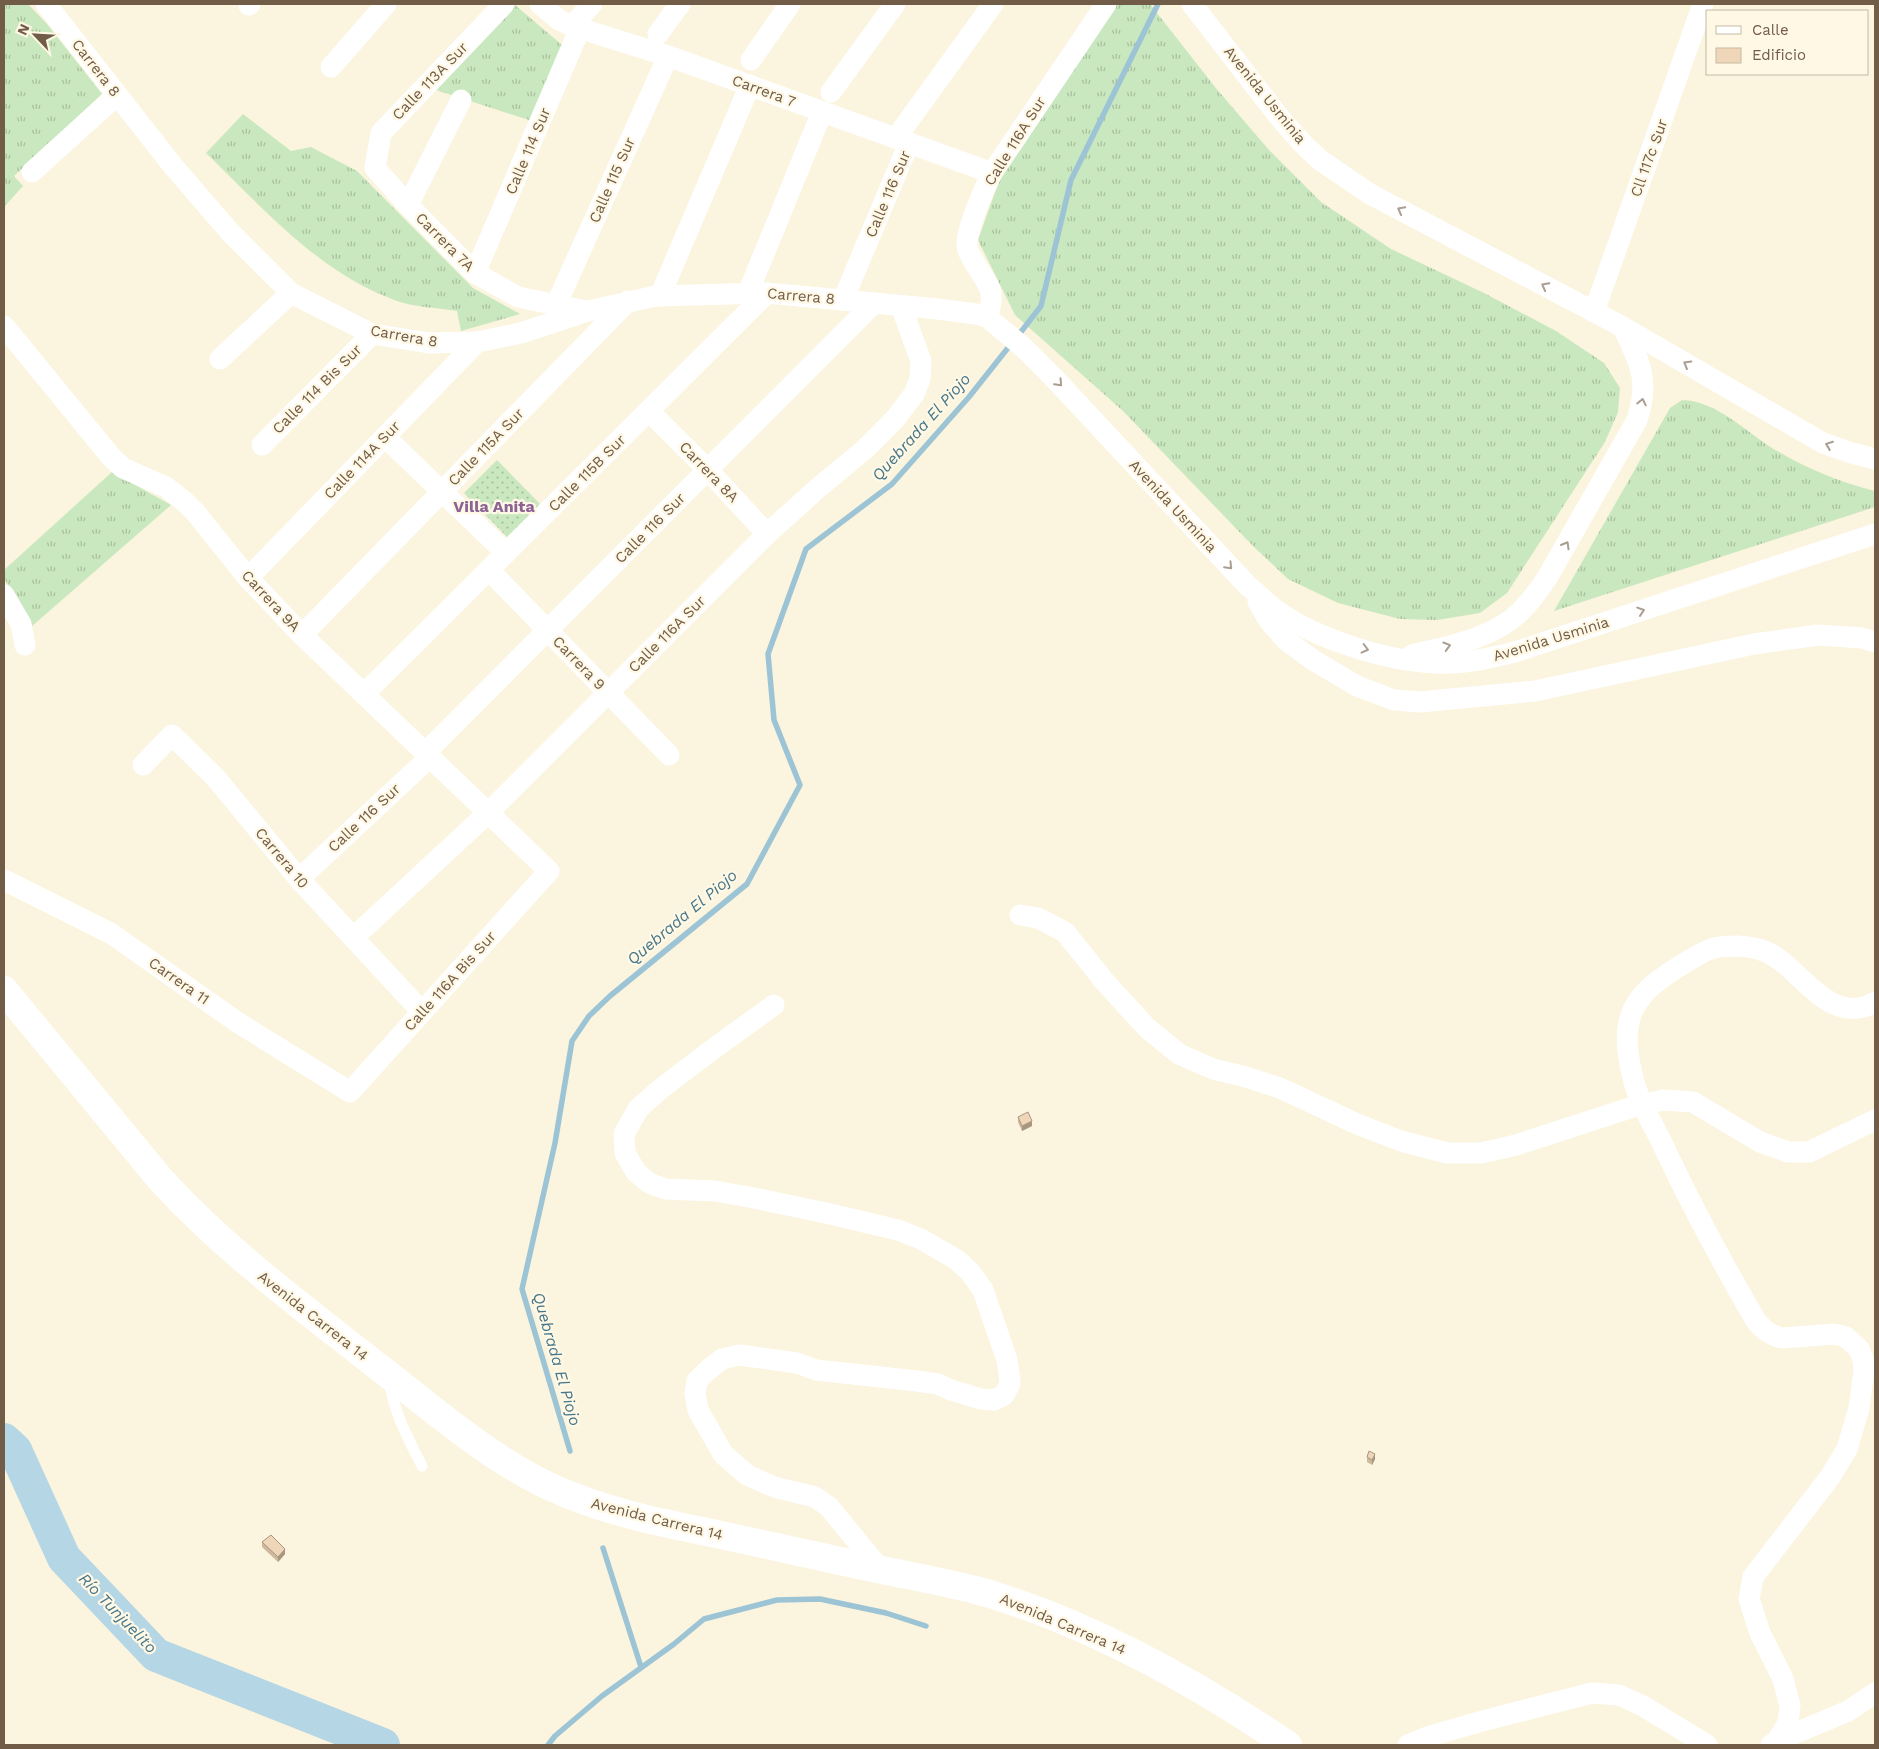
<svg xmlns="http://www.w3.org/2000/svg" width="1879" height="1749" font-family="'Work Sans',sans-serif">
<style>
.grass{fill:url(#grass-tufts)}
.park{fill:url(#park-dots)}
.lines{fill:none;stroke-linecap:round;stroke-linejoin:round}
.stream{stroke:#9cc4d5;stroke-width:5.5}
.river{stroke:#b5d6e4;stroke-width:34}
.service{stroke:#fff;stroke-width:11}
.minor{stroke:#fff;stroke-width:21}
.secondary{stroke:#fff;stroke-width:28}
.wall{fill:#ceb89e}
.shaded-wall{fill:#a89681}
.building{fill:#f0d6b8;stroke:#a89681}
.oneway{stroke:#aa9d91}
.labels{text-anchor:middle;dominant-baseline:central;stroke-width:4.5;stroke-linejoin:round;paint-order:stroke}
.street-label{font-size:15px;fill:#715c48;stroke:#fff8e5}
.water-label{font-size:16px;font-style:italic;fill:#45768a;stroke:#fff8e5}
.neighbourhood-label{font-size:16px;font-weight:bold;fill:#8b6394;stroke:#fff8e5}
</style>
<defs>
<pattern id="grass-tufts" width="24" height="20" patternUnits="userSpaceOnUse" patternTransform="scale(1.25)"><rect width="24" height="20" fill="#cae8bf"/><path d="M3 7l-1-3M5 7V3M7 7l1-3M15 17l-1-3M17 17v-4M19 17l1-3" fill="none" stroke="#a8bf9d"/></pattern>
<pattern id="park-dots" width="8" height="8" patternUnits="userSpaceOnUse" patternTransform="scale(1.25)"><rect width="8" height="8" fill="#cae8bf"/><path d="M2 2h.1M6 6h.1" fill="none" stroke="#a8bf9d" stroke-width="1.8" stroke-linecap="round"/></pattern>
</defs>
<rect width="100%" height="100%" fill="#fbf4df"/>
<g class="grass">
<path d="M4,4H28L47,24L102,94L14,176L23,186L4,207Z"/>
<path d="M1115,4H1150L1215,87L1269,150L1321,202L1391,249L1484,293L1556,331L1604,363L1620,388L1618,412L1605,442L1507,593L1480,613L1437,620L1400,619L1338,603L1288,579L1252,545L1123,411L1015,315L978,240L1004,167Z"/>
<path d="M515,5L562,45L532,121L436,90Z"/>
<path d="M243,114L291,151L311,147L357,171L473,288L520,314L461,331L457,311C439,308 414,307 397,301C319,273 264,209 206,153Z"/>
<path d="M1682,400C1719,401 1748,435 1779,452C1808,469 1843,483 1875,491V507L1554,611L1670,408Z"/>
<path d="M112,472L171,505L31,627L4,578V570Z"/>
</g>
<path class="park" d="M497,460L542,506L509,539L464,493Z"/>
<g class="lines">
<g class="stream">
<path d="M1017,337L1041,306L1071,180L1158,4"/>
<path d="M570,1451L522,1289L555,1143L572,1041L589,1016L610,996L747,884L800,785L774,720L768,654L806,549L892,484L969,397L1011,344"/>
<path d="M603,1548L641,1667"/>
<path d="M548,1745L555,1736L602,1696L674,1644L704,1619L777,1600L820,1599L886,1613L926,1626"/>
</g>
<path class="river" d="M4,1440L15,1450L64,1558L156,1655L383,1745"/>
<path class="service" d="M389,1379C393,1411 408,1438 422,1466"/>
<g class="minor">
<path d="M46,4L173,166L230,232L291,293L372,334L429,343L477,342L521,333L588,311L656,296L767,293L938,309L976,314L987,317L1024,348L1054,378L1247,585C1257,593 1266,603 1276,610C1315,639 1387,661 1435,663C1462,665 1489,658 1515,652L1875,534"/>
<path d="M504,4L381,133L375,168L408,205L475,273L518,297L586,311"/>
<path d="M540,4L559,20L572,26L668,56L992,173"/>
<path d="M1192,4L1280,118L1304,145L1320,160L1370,194L1623,327L1823,443L1852,453L1875,459"/>
<path d="M249,5L250,4"/>
<path d="M572,26L592,4"/>
<path d="M658,34L680,4"/>
<path d="M751,60L790,4"/>
<path d="M331,67L386,4"/>
<path d="M831,92L895,4"/>
<path d="M896,138L993,4"/>
<path d="M32,172L117,95"/>
<path d="M408,205L461,100"/>
<path d="M475,273L580,28"/>
<path d="M748,293L822,112"/>
<path d="M660,296L750,85"/>
<path d="M843,300L909,143"/>
<path d="M556,305L668,56"/>
<path d="M1594,312L1703,4"/>
<path d="M987,317C998,288 986,284 973,260C971,256 967,251 967,246C966,230 984,189 992,173L1106,4"/>
<path d="M4,326L112,458L123,468L166,487L185,502L195,512L248,578L302,635L549,871L350,1092L237,1022L112,934L4,880"/>
<path d="M220,359L291,293"/>
<path d="M649,411L708,470L767,534"/>
<path d="M385,437L506,553"/>
<path d="M262,445L372,334"/>
<path d="M489,570L669,755"/>
<path d="M248,578L477,342"/>
<path d="M4,595L21,624L25,645"/>
<path d="M1258,602L1270,622L1286,640L1313,660L1357,686L1394,700L1420,702L1535,691L1754,644L1818,635L1862,638L1875,642"/>
<path d="M302,635L628,301"/>
<path d="M1412,655C1448,646 1492,639 1520,612C1530,602 1539,590 1547,578L1637,420C1650,380 1640,363 1623,327"/>
<path d="M364,694L767,293"/>
<path d="M426,752L874,303"/>
<path d="M143,765L172,735L215,777L299,879L422,1012"/>
<path d="M299,879L430,757"/>
<path d="M1020,915L1038,918L1065,932L1105,982L1147,1028L1179,1054L1213,1069L1246,1077L1280,1088L1357,1124L1401,1141L1447,1153H1481L1516,1145L1633,1107L1663,1100L1693,1102L1760,1142L1788,1152H1809L1875,1120"/>
<path d="M353,938L489,812L767,534L818,488L864,450L895,419L914,394L920,379L921,361L901,306"/>
<path d="M774,1005L709,1052L658,1091L638,1109L624,1134L625,1153L636,1172L649,1183L665,1189L715,1191L749,1197L826,1213L898,1230L921,1239L957,1260L970,1272L983,1290L1007,1360L1009,1373L1010,1384L1004,1395L994,1400L981,1399L951,1390L938,1384L917,1381L816,1370L797,1363L739,1355L722,1359L708,1370L697,1381L695,1394L698,1410L723,1454L747,1475L774,1487L815,1497L829,1507L880,1569"/>
<path d="M1777,1741L1848,1711L1875,1693"/>
<path d="M1408,1745L1430,1736L1486,1720L1592,1693L1619,1695L1643,1706L1707,1745"/>
<path d="M1771,1745L1777,1741L1788,1723L1790,1706L1783,1679L1760,1633L1749,1599L1753,1577L1830,1477L1847,1449L1859,1408L1864,1370L1863,1359L1859,1349L1846,1337L1834,1334L1783,1338C1771,1336 1764,1330 1756,1321C1723,1264 1692,1207 1664,1147C1654,1126 1640,1104 1634,1082C1629,1062 1624,1039 1630,1018C1637,994 1658,980 1678,967C1689,961 1700,953 1711,949C1719,946 1729,946 1737,946C1752,947 1765,949 1777,958C1806,978 1834,1026 1875,1002"/>
</g>
<path class="secondary" d="M4,990L161,1180C225,1250 301,1306 376,1365C440,1414 503,1472 580,1499C623,1515 667,1524 712,1533C768,1545 825,1558 882,1570C916,1577 950,1583 983,1592C1092,1624 1195,1682 1288,1745"/>
</g>
<g class="wall">
<path d="M1018,1117L1032,1126L1022,1131L1018,1122Z"/>
<path d="M1367,1457L1375,1459L1372,1465L1367,1462Z"/>
<path d="M262,1542L285,1554L278,1562L262,1547Z"/>
</g>
<g class="shaded-wall">
<path d="M1032,1121V1126L1022,1131V1126Z"/>
<path d="M1375,1454V1459L1372,1465V1460Z"/>
<path d="M285,1549V1554L278,1562V1557Z"/>
</g>
<g class="building">
<path d="M1028,1112L1032,1121L1022,1126L1018,1117Z"/>
<path d="M1369,1451L1375,1454L1372,1460L1367,1457Z"/>
<path d="M271,1535L285,1549L278,1557L262,1542Z"/>
</g>
<defs><path id="oneway-chevron" d="M-2-3.5L2.5 0L-2 3.5" fill="none" stroke-width="1.6" stroke-linecap="round" stroke-linejoin="round" transform="scale(1.25)"/></defs>
<g class="oneway">
<use href="#oneway-chevron" transform="translate(1401 210) rotate(-152)"/>
<use href="#oneway-chevron" transform="translate(1545 286) rotate(-152)"/>
<use href="#oneway-chevron" transform="translate(1687 364) rotate(-150)"/>
<use href="#oneway-chevron" transform="translate(1059 383) rotate(47)"/>
<use href="#oneway-chevron" transform="translate(1642 402) rotate(-78)"/>
<use href="#oneway-chevron" transform="translate(1829 445) rotate(-159)"/>
<use href="#oneway-chevron" transform="translate(1566 545) rotate(-60)"/>
<use href="#oneway-chevron" transform="translate(1229 566) rotate(46)"/>
<use href="#oneway-chevron" transform="translate(1641 611) rotate(-18)"/>
<use href="#oneway-chevron" transform="translate(1447 646) rotate(-16)"/>
<use href="#oneway-chevron" transform="translate(1365 649) rotate(14)"/>
</g>
<g class="labels">
<g class="street-label">
<text transform="translate(96 68) rotate(52)">Carrera 8</text>
<text transform="translate(430 81) rotate(-46)">Calle 113A Sur</text>
<text transform="translate(764 91) rotate(20)">Carrera 7</text>
<text transform="translate(1265 95) rotate(51)">Avenida Usminia</text>
<text transform="translate(1015 141) rotate(-58)">Calle 116A Sur</text>
<text transform="translate(528 151) rotate(-67)">Calle 114 Sur</text>
<text transform="translate(1649 158) rotate(-70)">Cll 117c Sur</text>
<text transform="translate(612 180) rotate(-66)">Calle 115 Sur</text>
<text transform="translate(888 194) rotate(-67)">Calle 116 Sur</text>
<text transform="translate(445 242) rotate(45)">Carrera 7A</text>
<text transform="translate(801 296) rotate(5)">Carrera 8</text>
<text transform="translate(404 336) rotate(10)">Carrera 8</text>
<text transform="translate(317 389) rotate(-45)">Calle 114 Bis Sur</text>
<text transform="translate(486 447) rotate(-46)">Calle 115A Sur</text>
<text transform="translate(362 460) rotate(-46)">Calle 114A Sur</text>
<text transform="translate(709 472) rotate(46)">Carrera 8A</text>
<text transform="translate(587 473) rotate(-45)">Calle 115B Sur</text>
<text transform="translate(1173 506) rotate(47)">Avenida Usminia</text>
<text transform="translate(650 528) rotate(-45)">Calle 116 Sur</text>
<text transform="translate(271 601) rotate(47)">Carrera 9A</text>
<text transform="translate(667 634) rotate(-45)">Calle 116A Sur</text>
<text transform="translate(1551 639) rotate(-17)">Avenida Usminia</text>
<text transform="translate(579 663) rotate(46)">Carrera 9</text>
<text transform="translate(364 818) rotate(-43)">Calle 116 Sur</text>
<text transform="translate(282 858) rotate(50)">Carrera 10</text>
<text transform="translate(179 981) rotate(35)">Carrera 11</text>
<text transform="translate(450 981) rotate(-48)">Calle 116A Bis Sur</text>
<text transform="translate(313 1316) rotate(38)">Avenida Carrera 14</text>
<text transform="translate(657 1519) rotate(14)">Avenida Carrera 14</text>
<text transform="translate(1063 1624) rotate(23)">Avenida Carrera 14</text>
</g>
<g class="water-label">
<text transform="translate(921 427) rotate(-48)">Quebrada El Piojo</text>
<text transform="translate(682 917) rotate(-40)">Quebrada El Piojo</text>
<text transform="translate(557 1359) rotate(74)">Quebrada El Piojo</text>
<text transform="translate(118 1613) rotate(46)">Río Tunjuelito</text>
</g>
<g class="neighbourhood-label">
<text x="494" y="506">Villa Anita</text>
</g>
</g>
<rect width="1879" height="1749" fill="none" stroke="#715c48" stroke-width="10"/>
<rect x="1706" y="10" width="162" height="65" fill="#fff8e5" stroke="#c6baa6"/>
<rect x="1716" y="26" width="25" height="8" fill="#ffffff" stroke="#c6baa6"/>
<text x="1752" y="35" font-size="15" fill="#715c48">Calle</text>
<rect x="1716" y="48" width="25" height="15" fill="#f0d6b8" stroke="#c6baa6"/>
<text x="1752" y="60" font-size="15" fill="#715c48">Edificio</text>
<g transform="translate(35 35) rotate(295)" stroke="#fff8e5" stroke-width="4" paint-order="stroke">
<path d="M0-4L9 19L0 12L-9 19Z" fill="#715c48"/>
<text y="-8" font-size="14" font-weight="bold" text-anchor="middle" fill="#715c48">N</text>
</g>
</svg>
